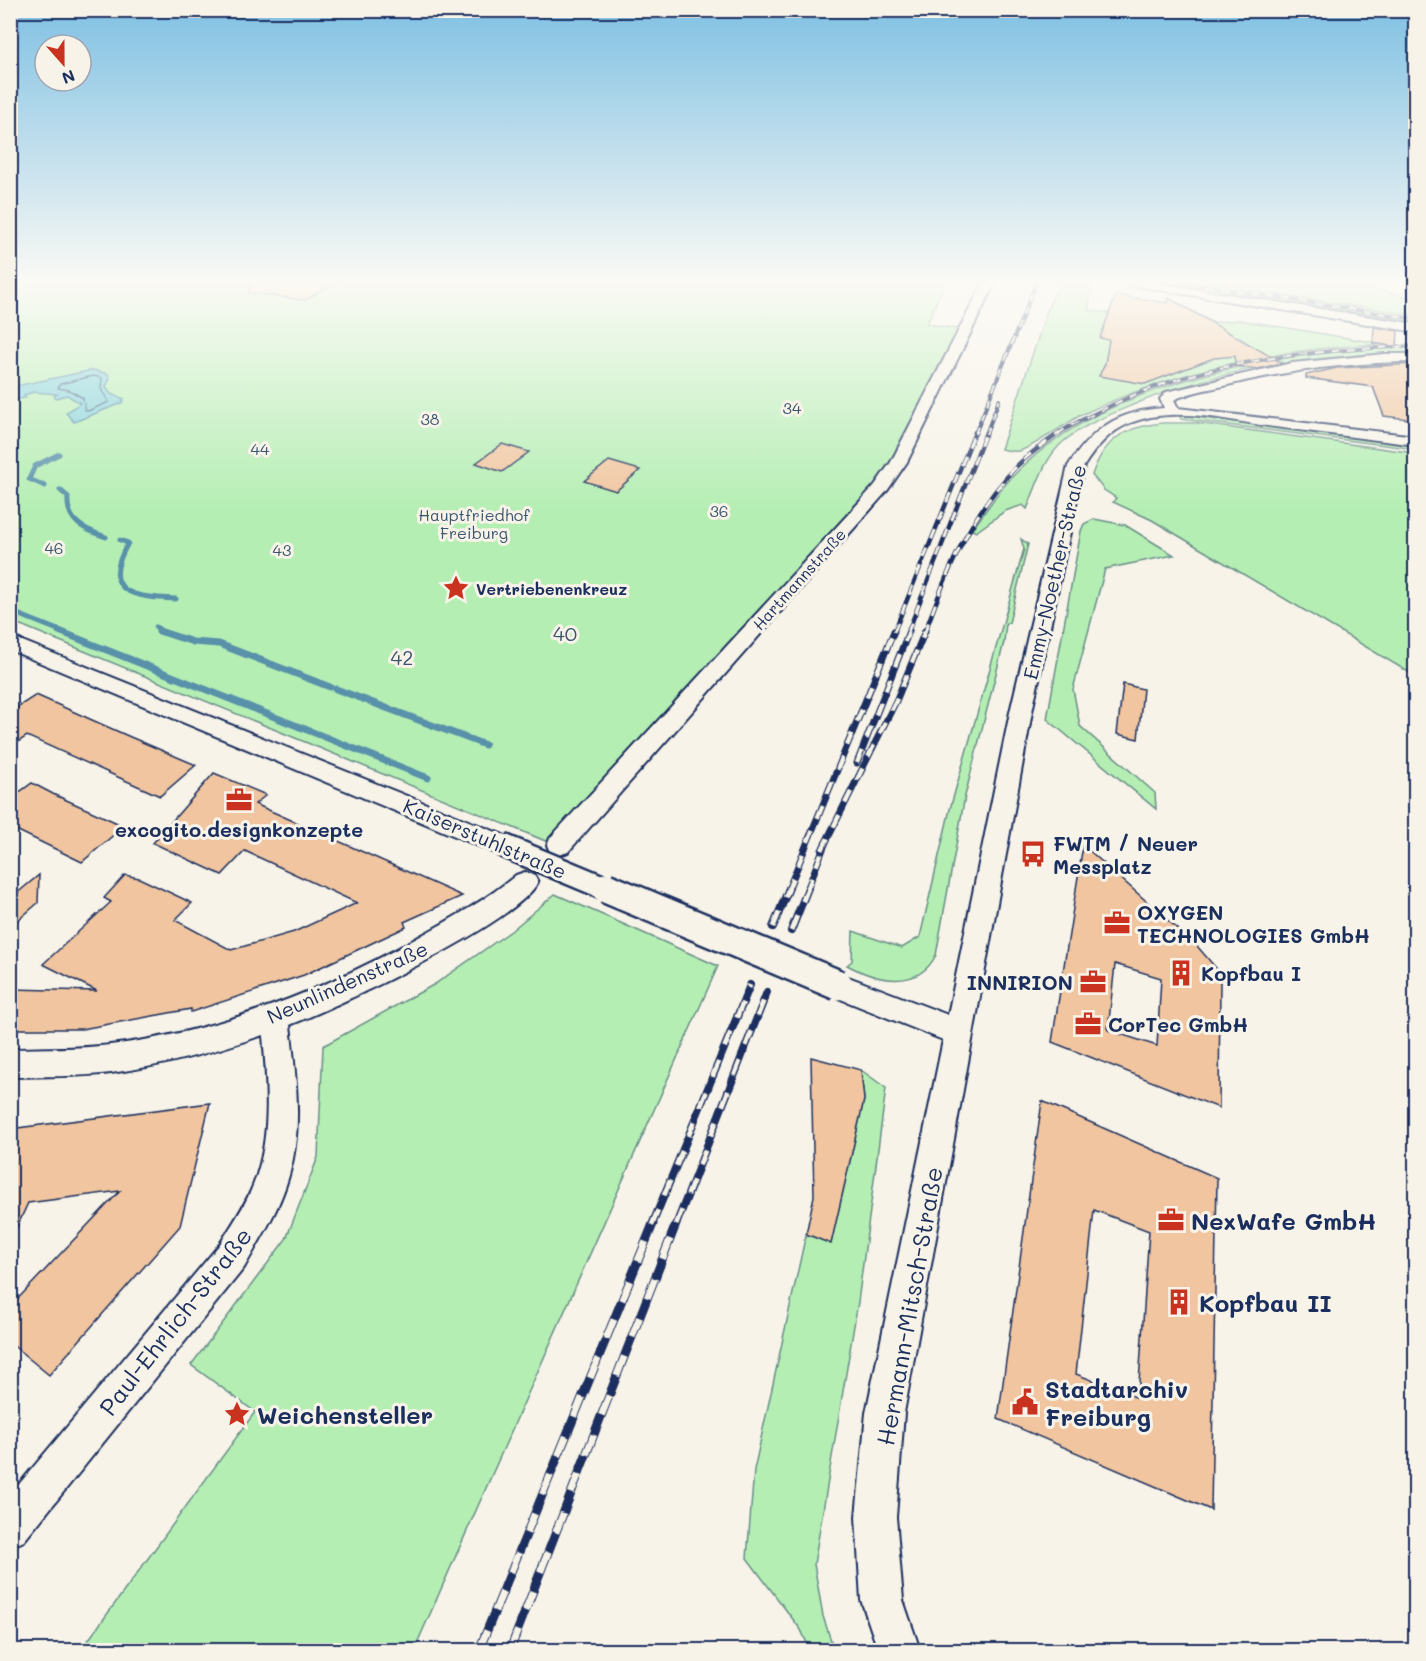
<svg xmlns="http://www.w3.org/2000/svg" width="1426" height="1661" font-family="Mali,sans-serif">
<style>
.green{fill:#b4eeb3;stroke:#688e88;stroke-width:1.5}
.water{fill:#81d2db;stroke:#5891a9;stroke-width:1.5}
.lines{fill:none;stroke-linecap:round;stroke-linejoin:round}
.shore{stroke:#447090;stroke-width:1.5}
.stream-far1{stroke:#5891a9;stroke-width:5}
.stream{stroke:#5891a9;stroke-width:7}
.building{fill:#f0c59f;stroke:#1b2f5e;stroke-width:1.5;fill-rule:evenodd}
.minor-casing{stroke:#1b2f5e;stroke-width:4}
.minor{fill:#f7f3e8;fill-rule:evenodd}
.rail-far4-casing{stroke:#1b2f5e;stroke-width:4}
.rail-far3-casing{stroke:#1b2f5e;stroke-width:4.5}
.rail-far2-casing{stroke:#1b2f5e;stroke-width:7}
.rail-far1-casing{stroke:#1b2f5e;stroke-width:8}
.rail-casing{stroke:#1b2f5e;stroke-width:9}
.rail-far4{stroke:#f7f3e8;stroke-width:2;stroke-dasharray:8;stroke-linecap:butt}
.rail-far3{stroke:#f7f3e8;stroke-width:3;stroke-dasharray:10;stroke-linecap:butt}
.rail-far2{stroke:#f7f3e8;stroke-width:4.5;stroke-dasharray:13;stroke-linecap:butt}
.rail-far1{stroke:#f7f3e8;stroke-width:5;stroke-dasharray:16;stroke-linecap:butt}
.rail{stroke:#f7f3e8;stroke-width:7;stroke-dasharray:21;stroke-linecap:butt}
.minor-bridge-far1-casing{stroke:#1b2f5e;stroke-width:27;stroke-linecap:butt}
.minor-bridge-casing{stroke:#1b2f5e;stroke-width:34;stroke-linecap:butt}
.minor-bridge-far1{stroke:#f7f3e8;stroke-width:22}
.minor-bridge{stroke:#f7f3e8;stroke-width:29}
.labels{text-anchor:middle;dominant-baseline:central;stroke-width:6;stroke-linejoin:round;paint-order:stroke}
.far-park-label{font-size:16px;fill:#3a556f;stroke:#f7f3e8}
.far-street-label{font-size:16px;fill:#1b2f5e;stroke:#f7f3e8}
.far-poi-label{font-size:16px;font-weight:bold;fill:#1b2f5e;stroke:#f7f3e8;text-anchor:start}
.street-label{font-size:20px;fill:#1b2f5e;stroke:#f7f3e8}
.park-label{font-size:20px;fill:#3a556f;stroke:#f7f3e8}
.poi-label{font-size:20px;font-weight:bold;fill:#1b2f5e;stroke:#f7f3e8;text-anchor:start}
.near-poi-label{font-size:24px;font-weight:bold;fill:#1b2f5e;stroke:#f7f3e8;text-anchor:start}
.near-street-label{font-size:24px;fill:#1b2f5e;stroke:#f7f3e8}
</style>
<rect width="100%" height="100%" fill="#f7f3e8"/>
<filter id="ink" filterUnits="userSpaceOnUse"><feTurbulence type="fractalNoise" baseFrequency=".0167" numOctaves="2"/><feDisplacementMap in="SourceGraphic" scale="12" xChannelSelector="R" yChannelSelector="G"/><feConvolveMatrix kernelMatrix="1 2 1 2 8 2 1 2 1" color-interpolation-filters="sRGB"/></filter>
<g filter="url(#ink)">
<g class="green">
<path d="M10,281H945L927,324L962,330L894,461L867,495L548,842L11,621Z"/>
<path d="M1061,281H1093L1088,310L1185,325L1239,320L1384,344C1276,349 1181,368 1083,414C1067,422 1033,448 1019,451C1014,452 1006,450 1001,449L1049,305Z"/>
<path d="M1130,281H1164L1415,320V326Z"/>
<path d="M1185,281H1234L1279,287L1284,281H1346L1415,299V315Z"/>
<path d="M1415,348V352C1318,356 1231,365 1140,402C1114,413 1086,423 1064,441C1044,458 1037,485 1027,509L1023,505L1005,511L976,532L972,530C987,509 1001,487 1020,469C1113,378 1290,349 1415,348Z"/>
<path d="M1179,415L1388,441L1415,446V449L1181,419Z"/>
<path d="M1162,423H1196L1415,453V676L1152,520L1113,502L1116,498L1104,490L1092,475C1104,439 1125,427 1162,423Z"/>
<path d="M1094,519L1125,525L1174,555L1105,569L1073,689L1080,726L1155,793L1156,809L1047,719L1081,531L1084,524Z"/>
<path d="M1021,539L1028,544L1009,623H1006L1004,642L965,796L936,955C918,991 877,981 847,965L852,961L853,931L902,948L920,937L950,809L1024,549Z"/>
<path d="M555,894L718,966L414,1650H81L255,1412L191,1365L286,1239L318,1157L323,1046L435,984L511,931Z"/>
<path d="M861,1070L886,1088L858,1302L814,1564L823,1616L834,1650H810L801,1630L747,1558L754,1470L806,1234L831,1243L864,1100Z"/>
</g>
<path class="water" d="M93,370L108,374L110,378L106,387L111,394L124,399L122,403L74,422L66,413L80,403L67,395L56,398L54,396L57,394L34,392L24,395L26,398L11,400V387Z"/>
<g class="lines">
<path class="shore" d="M93,376L102,378L101,389L109,402L88,411L85,410L83,398L69,390L58,388L60,384Z"/>
<g class="stream-far1">
<path d="M45,486L29,479L35,466L59,454"/>
<path d="M60,490L68,497C66,522 85,530 106,537"/>
<path d="M120,540L128,543C98,595 136,597 176,599"/>
<path d="M10,611L63,632"/>
<path d="M156,627L163,632"/>
</g>
<g class="stream">
<path d="M59,631L428,778"/>
<path d="M159,631L193,642L219,644L330,687"/>
<path d="M336,689L485,745"/>
</g>
</g>
<g class="building">
<path d="M250,281H338L305,300L249,293Z"/>
<path d="M1116,295L1168,303L1169,298L1282,363L1258,369L1235,366V356L1214,358L1145,384L1099,376L1105,364L1109,340L1100,338Z"/>
<path d="M1374,327L1398,331L1397,347L1373,343Z"/>
<path d="M1416,364V420L1384,416L1373,387L1306,378V375L1337,368Z"/>
<path d="M502,444L529,452L502,472L476,463Z"/>
<path d="M609,461L640,470L616,491L584,481Z"/>
<path d="M1123,684L1143,689L1138,739L1117,734Z"/>
<path d="M36,695L128,736L196,765L160,796L27,736L10,747V712Z"/>
<path d="M214,773L266,795L255,804L462,896L404,922L406,927L304,975L191,1012V1009L82,1029H10V989L97,991L43,964L111,902L104,898L125,875L139,878L192,903L175,920L231,950L294,932L357,903L245,851L222,875L153,843Z"/>
<path d="M32,783L53,794L124,826L82,862L10,827V799Z"/>
<path d="M1083,845L1197,946L1216,968L1220,981L1219,1108L1052,1042ZM1115,964L1161,978L1157,1046L1108,1030Z"/>
<path d="M39,875L38,903L10,927V899Z"/>
<path d="M811,1057L861,1070L864,1100L831,1244L806,1234L814,1196Z"/>
<path d="M1042,1101L1217,1178L1211,1510L998,1419ZM1094,1210L1149,1231L1138,1398L1076,1374Z"/>
<path d="M210,1103L180,1226L49,1375L10,1343V1307L120,1191L28,1203L10,1242V1129Z"/>
</g>
<g class="lines">
<g class="minor-casing">
<g id="minor">
<path d="M984,281H996L907,462L887,491L568,852L559,855L550,852L547,845L550,838L875,485L891,462Z"/>
<path d="M1117,281H1143L1416,324V332L1123,284Z"/>
<path d="M1385,354H1416V362C1349,362 1284,371 1219,387C1205,390 1187,393 1174,400L1178,408L1416,436V445C1369,439 1322,433 1275,427C1230,421 1174,405 1130,423C1109,432 1096,447 1084,466L1032,712L904,1413L896,1517L903,1600L920,1650H878L861,1600L856,1517L866,1413L943,1040L828,994L824,985L828,976L838,973L948,1015L1010,712L1068,466C1093,428 1118,411 1164,408L1160,399L1166,392L1292,363Z"/>
<path d="M10,636L511,838L514,845L511,852L502,855L493,852L10,650Z"/>
<path d="M525,872L534,875L538,882C517,923 338,1006 290,1025C296,1078 304,1134 286,1185C276,1215 259,1241 244,1268L24,1541L10,1547V1495L220,1244C232,1224 246,1205 254,1183C272,1136 267,1083 263,1035C214,1052 163,1066 111,1073C78,1077 44,1076 10,1077V1049C44,1048 77,1049 110,1045C219,1032 322,991 417,938C451,919 486,900 516,875Z"/>
</g>
</g>
<use href="#minor" class="minor"/>
<g class="rail-far4-casing">
<g id="rail-far4">
<path d="M1173,281L1416,319"/>
<path d="M975,434L1037,281"/>
<path d="M986,434L999,400"/>
<path d="M1058,434C1070,425 1084,419 1098,412C1195,361 1308,350 1416,346"/>
</g>
</g>
<g class="rail-far3-casing">
<g id="rail-far3">
<path d="M894,632L975,432"/>
<path d="M908,632L986,432"/>
<path d="M925,632C947,571 970,515 1016,467C1028,454 1046,443 1060,432"/>
</g>
</g>
<g class="rail-far2-casing">
<g id="rail-far2">
<path d="M857,763L909,631"/>
<path d="M822,850L896,701L925,631"/>
<path d="M788,890L894,631"/>
<path d="M807,890L825,844"/>
</g>
</g>
<g class="rail-far1-casing">
<g id="rail-far1">
<path d="M773,927L789,888"/>
<path d="M791,931L808,888"/>
<path d="M652,1225L750,985"/>
<path d="M676,1225L767,992"/>
</g>
</g>
<g class="rail-casing">
<g id="rail">
<path d="M479,1650L653,1224"/>
<path d="M510,1650L676,1224"/>
</g>
</g>
<use href="#rail-far4" class="rail-far4"/>
<use href="#rail-far3" class="rail-far3"/>
<use href="#rail-far2" class="rail-far2"/>
<use href="#rail-far1" class="rail-far1"/>
<use href="#rail" class="rail"/>
<g class="minor-bridge-far1-casing">
<path id="minor-bridge-far1" d="M502,845L610,890"/>
</g>
<g class="minor-bridge-casing">
<path id="minor-bridge" d="M606,888L838,985"/>
</g>
<use href="#minor-bridge-far1" class="minor-bridge-far1"/>
<use href="#minor-bridge" class="minor-bridge"/>
</g>
</g>
<linearGradient id="sky" x2="0" y2="1"><stop stop-color="#7fc0e3"/><stop offset="0.55" stop-color="#fbfaf5"/><stop offset="1" stop-color="#fbfaf5" stop-opacity="0"/></linearGradient>
<rect width="1426" height="513" fill="url(#sky)"/>
<defs>
<g id="sight-bare" transform="scale(2.07)"><path d="M0-6L1.8-2.2L6-1.7L2.9 1.2L3.7 5.4L0 3.3L-3.7 5.4L-2.9 1.2L-6-1.7L-1.8-2.2Z" fill="#c8321e" stroke="#f7f3e8" stroke-width="2.5" paint-order="stroke"/></g>
<g id="office-bare" transform="scale(2.07)"><path d="M-6-3h4V-5.5h4V-3h4V5H-6ZM-1-4.5V-3h2v-1.5ZM-6 0V1H6V0Z" fill="#c8321e" stroke="#f7f3e8" stroke-width="2.5" paint-order="stroke"/></g>
<g id="bus-bare" transform="scale(2.07)"><path d="M-5-6H5V4H4V6H2V4H-2V6H-4V4H-5ZM-3.5-4V0h7V-4ZM-3.5 1.2v1.5H-2V1.2ZM2 1.2v1.5H3.5V1.2Z" fill="#c8321e" stroke="#f7f3e8" stroke-width="2.5" paint-order="stroke"/></g>
<g id="building-bare" transform="scale(2.07)"><path d="M-4-6H4V6H1V3H-1V6H-4ZM-2.5-4.3h1.7v1.8h-1.7ZM.8-4.3h1.7v1.8H.8ZM-2.5-1h1.7V.8h-1.7ZM.8-1h1.7V.8H.8Z" fill="#c8321e" stroke="#f7f3e8" stroke-width="2.5" paint-order="stroke"/></g>
<g id="civic-bare" transform="scale(2.07)"><path d="M-.6-6.5H3V-4.5H.6V-3L4-1V1h2V6H-6V1h2V-1L-.6-3ZM-1.2 2.5V6h2.4V2.5Z" fill="#c8321e" stroke="#f7f3e8" stroke-width="2.5" paint-order="stroke"/></g>
</defs>
<g fill-rule="evenodd">
<use href="#sight-bare" x="456" y="588"/>
<use href="#office-bare" x="239" y="800"/>
<use href="#bus-bare" x="1033" y="854"/>
<use href="#office-bare" x="1117" y="923"/>
<use href="#building-bare" x="1181" y="973"/>
<use href="#office-bare" x="1093" y="982"/>
<use href="#office-bare" x="1088" y="1024"/>
<use href="#office-bare" x="1171" y="1220"/>
<use href="#building-bare" x="1179" y="1302"/>
<use href="#civic-bare" x="1025" y="1402"/>
<use href="#sight-bare" x="237" y="1414"/>
</g>
<g class="labels">
<g class="far-park-label">
<text x="792" y="407">34</text>
<text x="430" y="418">38</text>
<text x="260" y="448">44</text>
<text x="719" y="510">36</text>
<text x="474" y="514">Hauptfriedhof<tspan x="474" dy="18">Freiburg</tspan></text>
<text x="54" y="547">46</text>
<text x="282" y="549">43</text>
</g>
<g class="far-street-label">
<text transform="translate(799 579) rotate(-48)">Hartmannstraße</text>
</g>
<g class="far-poi-label">
<text x="476" y="588">Vertriebenenkreuz</text>
</g>
<g class="street-label">
<text transform="translate(1054 572) rotate(-77)">Emmy-Noether-Straße</text>
<text transform="translate(485 838) rotate(23)">Kaiserstuhlstraße</text>
<text transform="translate(347 982) rotate(-24)">Neunlindenstraße</text>
</g>
<g class="park-label">
<text x="565" y="633">40</text>
<text x="402" y="657">42</text>
</g>
<g class="poi-label">
<text x="239" y="829" text-anchor="middle">excogito.designkonzepte</text>
<text x="1053" y="843">FWTM / Neuer<tspan x="1053" dy="23">Messplatz</tspan></text>
<text x="1137" y="912">OXYGEN<tspan x="1137" dy="23">TECHNOLOGIES GmbH</tspan></text>
<text x="1201" y="973">Kopfbau I</text>
<text x="1073" y="982" text-anchor="end">INNIRION</text>
<text x="1108" y="1024">CorTec GmbH</text>
</g>
<g class="near-poi-label">
<text x="1191" y="1220">NexWafe GmbH</text>
<text x="1199" y="1302">Kopfbau II</text>
<text x="1045" y="1388">Stadtarchiv<tspan x="1045" dy="28">Freiburg</tspan></text>
<text x="257" y="1414">Weichensteller</text>
</g>
<g class="near-street-label">
<text transform="translate(909 1306) rotate(-80)">Hermann-Mitsch-Straße</text>
<text transform="translate(175 1321) rotate(-52)">Paul-Ehrlich-Straße</text>
</g>
</g>
<rect width="1426" height="1661" fill="none" stroke="#f7f3e8" stroke-width="36"/>
<rect x="18" y="18" width="1390" height="1625" fill="none" stroke="#1b2f5e" stroke-width="2" filter="url(#ink)"/>
<g transform="translate(63 63) rotate(159)"><circle r="28" fill="#f7f3e8" stroke="#9fa5b1" stroke-width="1.5"/>
<path d="M0-4.5L10 22L0 15L-10 22Z" fill="#c8321e"/>
<text y="-9" font-size="16" font-weight="bold" text-anchor="middle" fill="#1b2f5e">N</text>
</g>
</svg>
